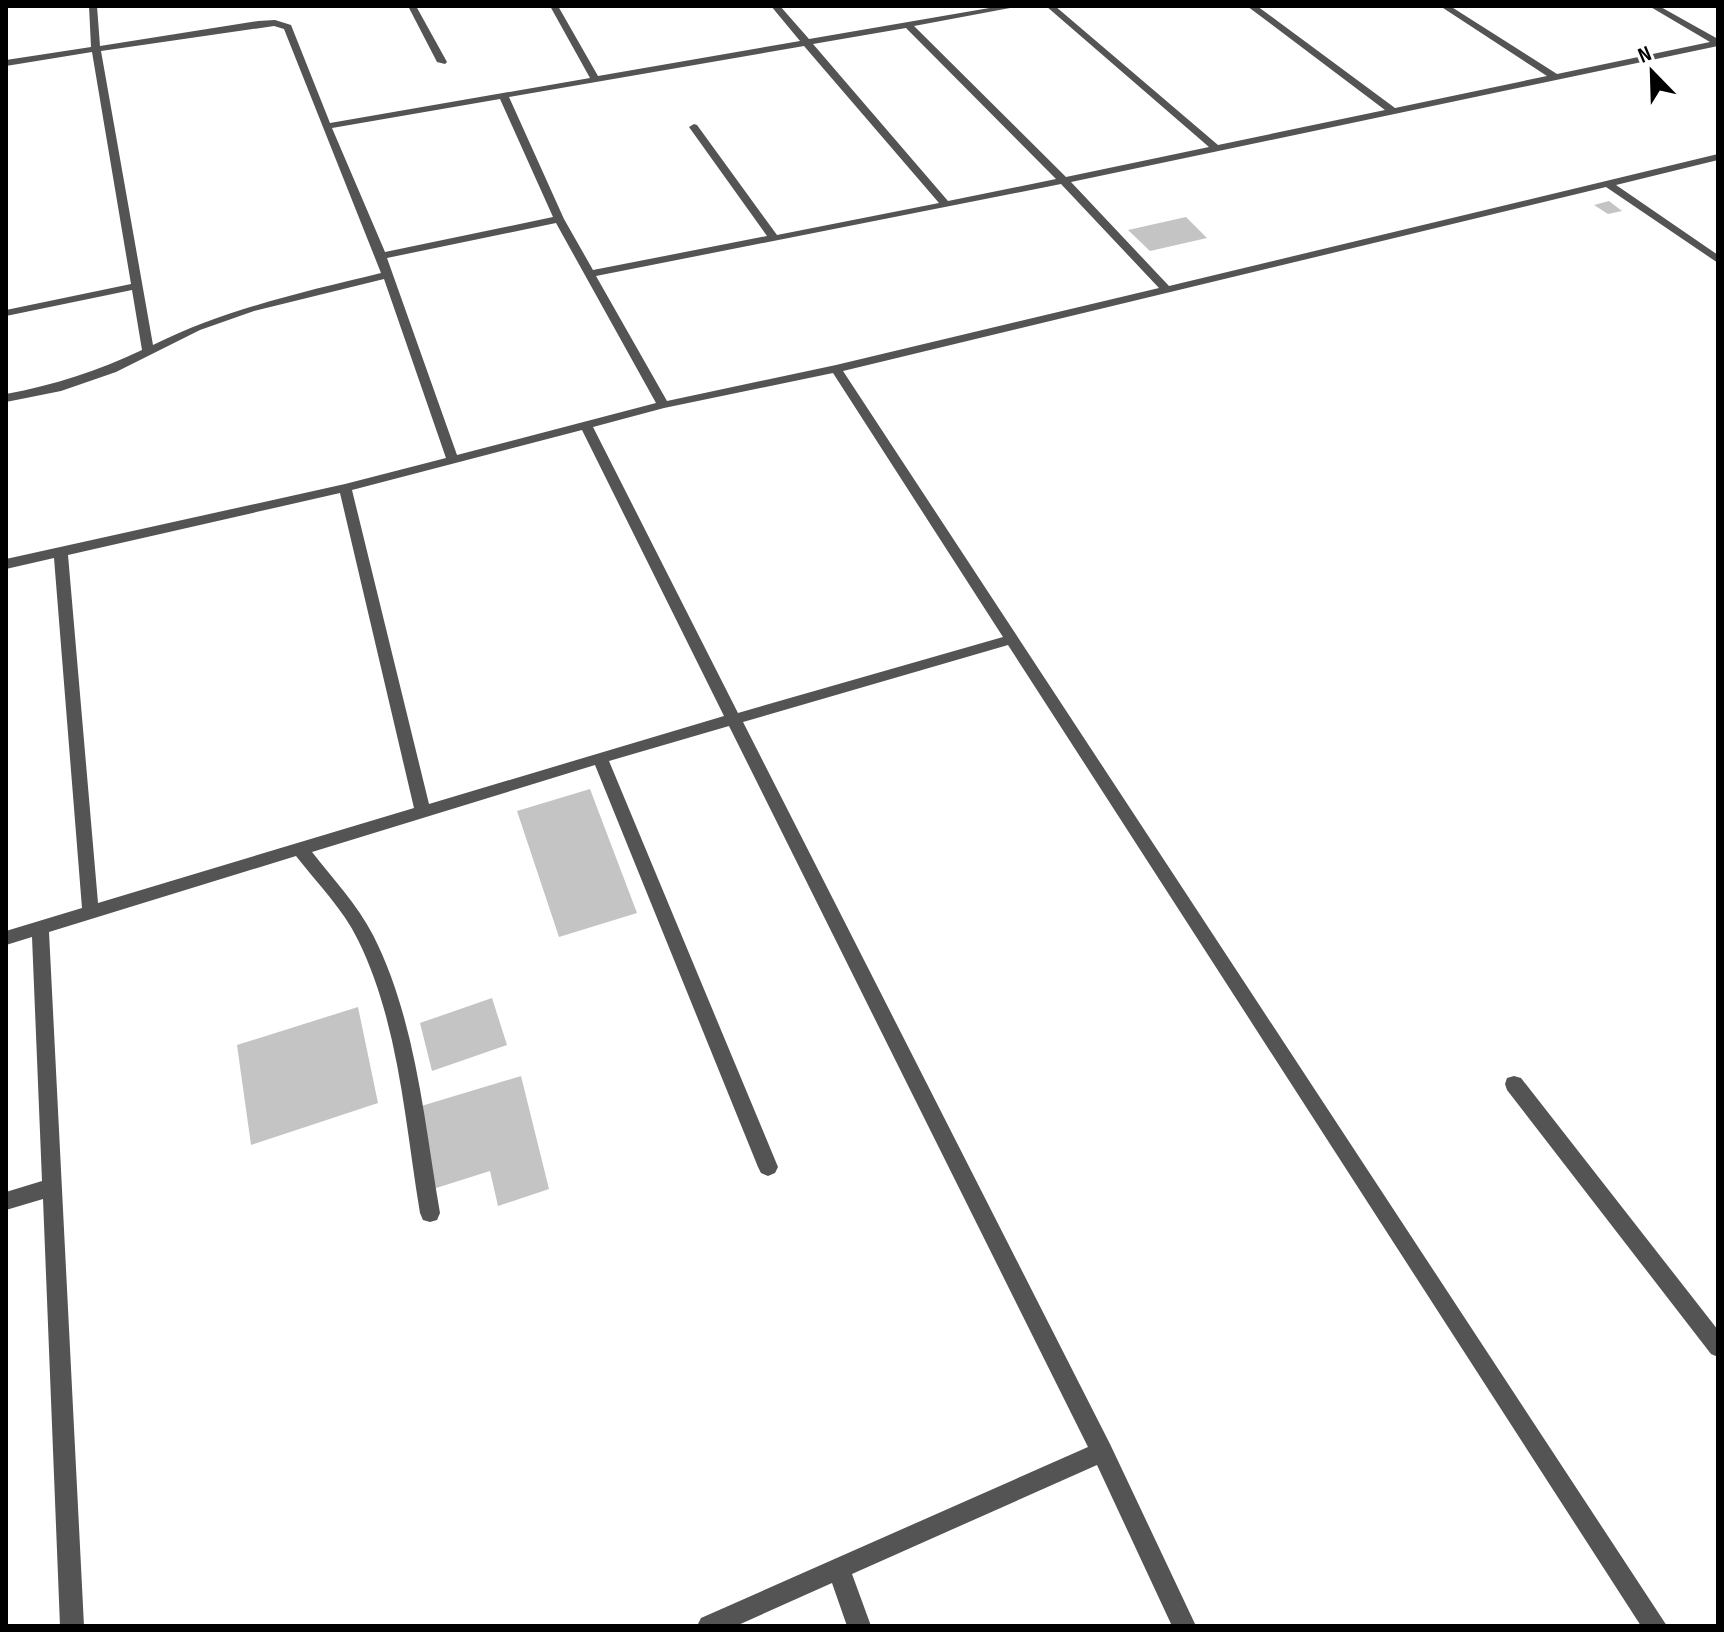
<svg xmlns="http://www.w3.org/2000/svg" width="1724" height="1632" font-family="'Sofia Sans Condensed',sans-serif">
<style>
.building{fill:#c4c4c4}
.lines{fill:none;stroke-linecap:round;stroke-linejoin:round}
.street{fill:#545454;fill-rule:evenodd}
</style>
<rect width="100%" height="100%" fill="#fff"/>
<g class="building">
<path d="M1609,201L1622,211L1608,214L1594,205Z"/>
<path d="M1186,217L1207,238L1150,251L1128,230Z"/>
<path d="M590,789L637,913L559,937L517,811Z"/>
<path d="M492,998L507,1045L432,1071L420,1023Z"/>
<path d="M358,1007L378,1103L251,1145L237,1045Z"/>
<path d="M521,1076L549,1189L498,1206L490,1171L433,1189L418,1107Z"/>
</g>
<g class="lines">
<g class="street">
<path d="M89,6H97L100,46L258,21L275,20L291,25L330,123L590,78L550,6H558L598,76L800,41L771,6H780L809,39L1001,6H1020L914,26L1066,177L1209,147L1046,6H1055L1218,145L1385,110L1247,6H1257L1395,108L1547,76L1440,6H1450L1557,74L1710,42L1649,6H1659L1718,39V46L1071,182L1169,286L1718,154V160L1616,185L1718,255V263L1606,187L843,371L1667,1626H1641L1008,645L743,722L1110,1444L1196,1626H1172L1097,1465L852,1574L871,1626H847L832,1583L736,1626H697L701,1618L1088,1447L729,726L609,761L778,1167L775,1173L768,1176L761,1173L758,1167L595,765L312,852C333,879 357,904 373,935C416,1020 424,1121 440,1213L437,1220L430,1222L423,1220L420,1213C405,1123 399,1023 358,940C343,909 317,883 296,856L49,932L84,1626H60L43,1199L6,1210V1192L42,1181L32,937L6,945V931L82,908L54,558L6,569V559L345,484L446,458L384,279L254,311L200,330L116,372L61,391L6,402V394C54,385 98,371 142,350L132,290L6,316V310L131,284L92,52L6,66V60L91,47ZM274,26L284,29L381,273C303,292 226,309 153,345L101,51ZM906,28L1056,179L948,201L813,44ZM804,46L939,203L777,235L697,125L694,124L689,127L767,236L593,270L564,219L509,97ZM500,99L553,217L385,252L332,128ZM1061,184L1159,288L836,365L667,401L596,276ZM556,223L656,403L457,455L387,258ZM833,373L1003,637L738,713L593,427L664,408ZM582,430L724,716L429,804L352,490ZM340,493L414,808L98,903L68,555Z"/>
<path d="M408,6H416L447,62L445,64L437,62Z"/>
<path d="M1514,1076L1521,1078L1718,1330V1357L1711,1354L1507,1090L1505,1084L1507,1078Z"/>
</g>
</g>
<rect width="1724" height="1632" fill="none" stroke="#000000" stroke-width="16"/>
<g transform="translate(1652 72) rotate(337)" stroke="#ffffff" stroke-width="6" paint-order="stroke">
<path d="M0-6L14 30L0 20L-14 30Z" fill="#000000"/>
<text y="-12" font-size="22" font-weight="bold" text-anchor="middle" fill="#000000">N</text>
</g>
</svg>
